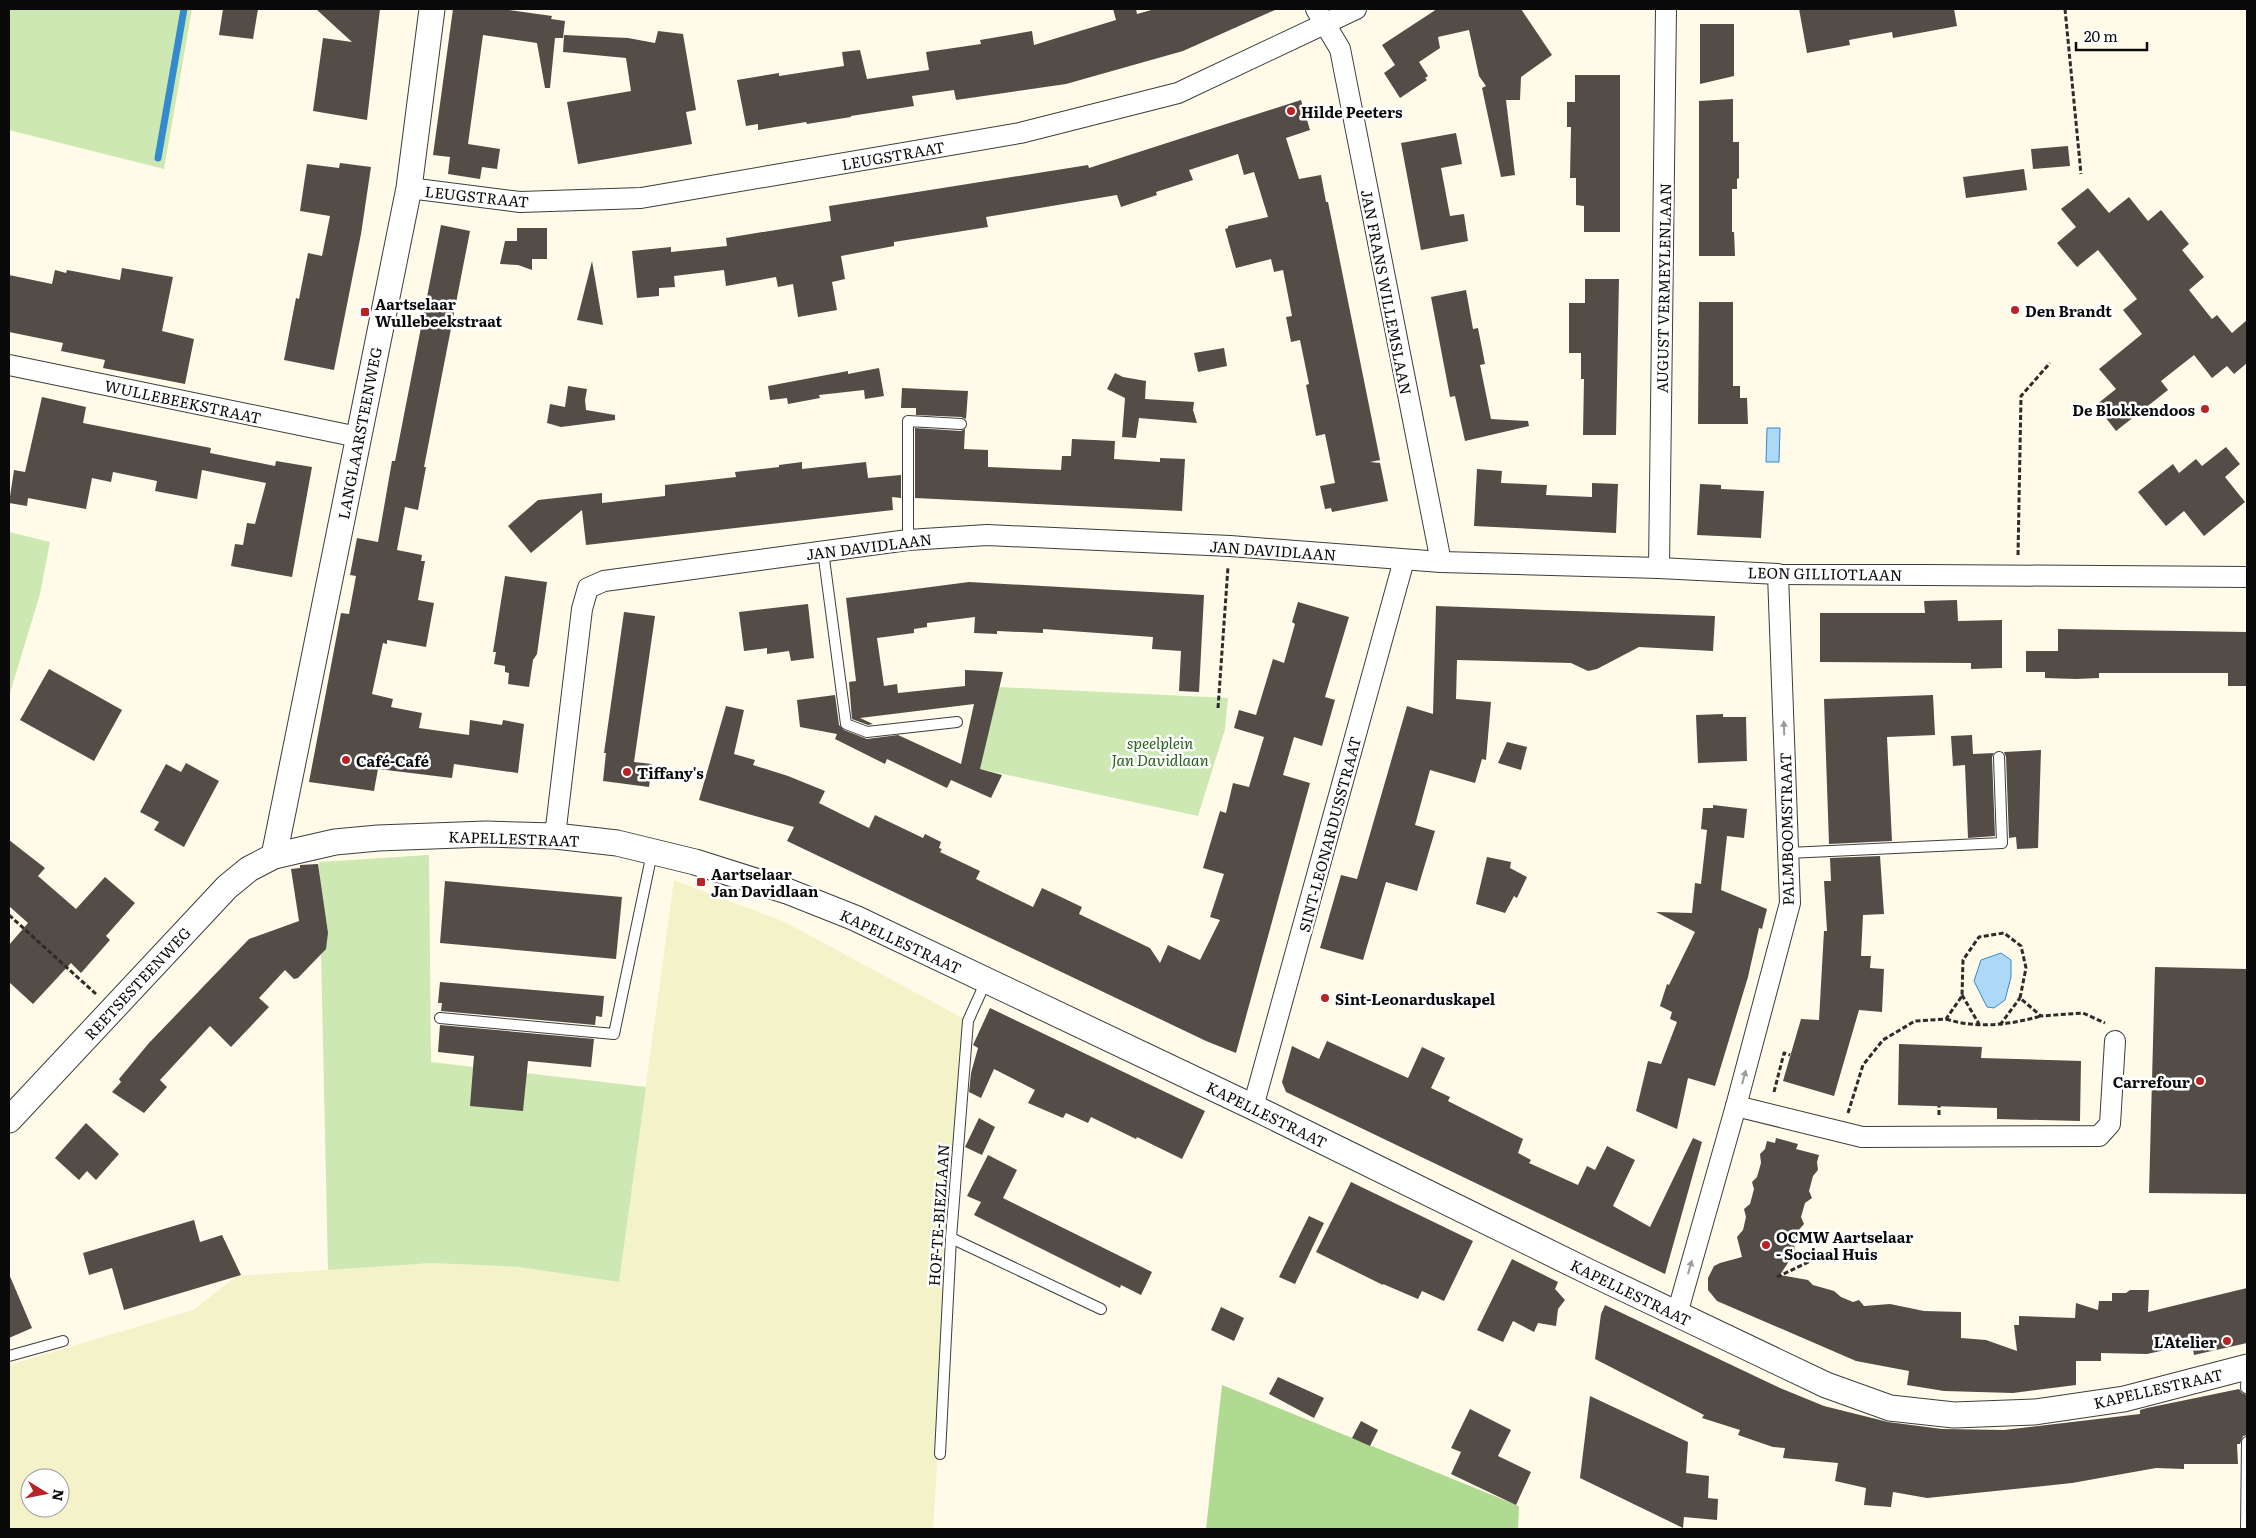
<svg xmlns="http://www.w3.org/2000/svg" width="2256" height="1538" font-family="Literata,serif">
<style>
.farmland{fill:#f4f2c9;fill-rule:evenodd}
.green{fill:#cde8b2}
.forest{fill:#b0d992}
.water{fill:#add8f6;stroke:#338bcd}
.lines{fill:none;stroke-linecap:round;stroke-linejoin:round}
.stream{stroke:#338bcd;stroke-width:7}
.building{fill:#534c47}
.service-casing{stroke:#3d3d3d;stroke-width:12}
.minor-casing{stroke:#3d3d3d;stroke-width:22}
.tertiary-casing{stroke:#3d3d3d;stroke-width:27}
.path{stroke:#2c2c2c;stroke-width:3;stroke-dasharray:5 2.5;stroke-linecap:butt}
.service{stroke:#fff;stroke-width:10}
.minor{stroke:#fff;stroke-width:20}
.tertiary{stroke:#fff;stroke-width:25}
.oneway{fill:#9d9d9d}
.poi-dot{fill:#ba2326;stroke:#fff;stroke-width:2}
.labels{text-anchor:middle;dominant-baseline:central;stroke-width:5;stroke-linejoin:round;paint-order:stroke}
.poi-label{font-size:15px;font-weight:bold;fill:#0a0a0a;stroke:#fff;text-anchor:start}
.street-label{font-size:15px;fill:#0a0a0a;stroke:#fff}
.park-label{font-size:15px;font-style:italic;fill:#28611c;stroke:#fff}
</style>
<rect width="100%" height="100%" fill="#fffbe8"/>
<path class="farmland" d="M674,880L785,922L968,1021L951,1238L933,1529H9V1365L193,1310L237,1276L432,1263L519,1267L619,1282ZM30,1478H60V1508H30Z"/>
<g class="green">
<path d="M9,9H192L164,169L9,130Z"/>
<path d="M9,532L50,542L40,594L9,696Z"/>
<path d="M998,687L1228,698L1225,729L1198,816L980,769Z"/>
<path d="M429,855L431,1062L646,1087L619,1282L519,1267L432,1263L328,1270L319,862Z"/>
</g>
<path class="forest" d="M1222,1385L1519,1506L1518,1529H1206Z"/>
<g class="water">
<path d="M1767,428H1780L1779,462H1766Z"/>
<path d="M2001,953L2011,960V977L2005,1000L1994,1008L1987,1007L1974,981L1981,960Z"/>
</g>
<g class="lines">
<path class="stream" d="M158,158L184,9"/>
</g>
<g class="building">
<path d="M223,9H258L253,39L219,35Z"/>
<path d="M316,9H380L367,120L313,111L323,38L352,42Z"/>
<path d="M453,9H509V10L552,16L551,19L565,21L563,38H555L550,88H545L537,43L483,35L468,144L500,149L497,169L482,167L480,179L448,174L450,157L433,155Z"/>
<path d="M1113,9H1136L1137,14L1155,9H1277L1183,51L1066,84L956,100L954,90L912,96L914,106L851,116V117L807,124L806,122L758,130V124L746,126L737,80L779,73V76L844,66L842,52L860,50L867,79L929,70L926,52L981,44L980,40L1032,31L1034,45L1116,20Z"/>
<path d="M1437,9H1521L1552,55L1521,77L1520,100H1506L1515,175L1501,177L1482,88L1486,86L1479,76L1469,30L1438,37L1440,48L1419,62L1428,76L1425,78L1427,80L1400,98L1384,73L1395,65L1382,45Z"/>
<path d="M1799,9H1954L1957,26L1893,38L1892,32L1870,36L1849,40L1850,45L1807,53Z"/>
<path d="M1700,24H1734V76L1700,84Z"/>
<path d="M658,31L683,34L696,110L686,112L692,144L578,164L567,102L631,91L626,58L563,52L564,35L628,38L655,43Z"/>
<path d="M1575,75H1620V232H1584V206L1576,205V178H1570L1571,127H1567V102H1575Z"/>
<path d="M1733,99V142H1739V178L1737,179V189H1732V232H1734L1735,256H1699V101Z"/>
<path d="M1301,100L1310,130L1286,138L1299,179L1321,175L1326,202H1328L1380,460L1370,462L1380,463L1388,501L1332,512L1331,508L1325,509L1320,486L1335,483L1325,434L1316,436L1306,385L1309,384L1300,340L1291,342L1286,317L1292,316L1283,270L1274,272L1271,259L1236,268L1225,229L1228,228V226L1268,217L1254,172L1244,175L1238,154L1189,170L1193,180L1156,192L1157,195L1121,207L1117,195L986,217L988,227L894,242V246L841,256L845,279L832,282L837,310L798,317L793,284L778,287L776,277L726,286L724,270L674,276L675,287L659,288V296L637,298L632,251L671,247V252L727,246L726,238L831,221L829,206L1088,165L1089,168Z"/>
<path d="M1456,133L1462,164L1441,168L1450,216L1464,214L1468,241L1421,250L1401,143Z"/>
<path d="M2068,146L2070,166L2033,169L2031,149Z"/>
<path d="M340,163L371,167L361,234L334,370L284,360L296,298L299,299L308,253L322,256L330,216L300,211L307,164L339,168Z"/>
<path d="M2024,169L2027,190L1966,198L1963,177Z"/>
<path d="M2088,188L2109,213L2129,197L2148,221L2161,210L2189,244L2182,250L2204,277L2189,290L2212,319L2217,315L2232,333L2247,320V363L2234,374L2227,366L2212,378L2194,355L2161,381L2168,390L2116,431L2096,405L2116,389L2099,369L2142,334L2123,310L2137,299L2098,250L2077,267L2057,243L2076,227L2061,209Z"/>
<path d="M441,225L470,231L424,467H426L418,510L405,507L397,550L422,555L421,561H425L418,600L434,603L426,647L387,640V644L383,643L372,694L393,699L391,707L422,713L419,728L469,735L470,720L502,725L503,720L524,724L518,773L454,764L452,778L378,769L374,791L309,782L341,613L349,614L356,576L350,575L357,538L378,542L392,461H395Z"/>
<path d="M517,228H547V259H532V270L518,265L500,264L505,241H517Z"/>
<path d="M592,261L603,325L577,320Z"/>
<path d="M122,268L173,277L162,331L194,339L185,384L103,368L105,360L61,351L63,343L9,332V275L52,284L55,270L66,273L67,270L120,280Z"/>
<path d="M1585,279H1619L1616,435H1583L1584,379H1581V353H1569V303H1585Z"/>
<path d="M1466,290L1473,329L1478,328L1485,364L1480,365L1491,419L1528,421L1529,426L1465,441L1455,396L1450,397L1431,297Z"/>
<path d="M1699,302H1733V386H1740V398H1747L1748,424H1698Z"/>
<path d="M1224,348L1227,366L1198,372L1194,353Z"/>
<path d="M879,368L884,396L865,399L864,390L819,395L820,398L788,404L787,398L770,400L768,386L848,371V374Z"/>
<path d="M1115,373L1123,377L1146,381L1145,399L1194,402L1193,410L1197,423L1139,418L1136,438L1122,437L1125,398L1107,389Z"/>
<path d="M568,386L587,389L585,400L586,410L615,415V420L561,427L547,423L550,404L565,407Z"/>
<path d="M902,388L968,391L966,419L961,417L916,415V408H901Z"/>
<path d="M42,397L86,407L83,423L211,448L210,453L275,466L276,461L312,467L292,577L231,566L235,544L243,545L247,523L255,524L266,483L202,470L197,499L155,491L157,481L113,472L111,482L92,478L86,509L28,498L27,506L9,503L14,470L25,472Z"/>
<path d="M915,428L961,431L965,429L964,449L988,450V467L1061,470L1062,456H1071L1072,439L1115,441L1114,459L1160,462V458L1185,459L1182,511L915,498Z"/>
<path d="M2226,447L2240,464L2225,477L2245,502L2204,536L2184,511L2166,526L2138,492L2173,464L2179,473L2196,459L2202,466Z"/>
<path d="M802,462V469L866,462L868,478L901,475V498L892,497L893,510L586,545L582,510L531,553L508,526L538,500L602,493V503L665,496V485L736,477L735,472L779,467V465Z"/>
<path d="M1477,469L1502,471L1501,483L1547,485L1546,495L1592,497V483L1618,484L1616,533L1474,526Z"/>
<path d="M1700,484L1721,485V489L1764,491L1761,538L1697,535Z"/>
<path d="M505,576L547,582L537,654L533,660L529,687L508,684L509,673L505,672V666L494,664L496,652H493Z"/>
<path d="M969,582L1204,595L1199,692L1179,691L1181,651L1152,649L1153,637L1043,629V633L997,631V634L974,633L975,617L927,623V627L914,629V633L877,638L884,686L897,684L898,693L965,686V670L1003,672L980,769L1002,775L991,798L951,780L947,788L887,759L885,764L835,739L837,734L800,727L797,700L835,695L839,725L844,730L867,739L898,735L961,764L974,704L860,718L873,724L868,725L852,719L849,682L856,681L846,598Z"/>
<path d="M1957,600L1958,621L2002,620V668L1971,669V663L1820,662V613H1925L1924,601Z"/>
<path d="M1298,602L1349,617L1325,697L1335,700L1322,746L1294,737L1283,775L1310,783L1236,1053L1206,1041L787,841L794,827L699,800L726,706L744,710L734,754L755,760L753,765L788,776L825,791L819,803L869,828L875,815L923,838L925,834L941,842L939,848L942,849L940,852L980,871L976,879L1033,907L1042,888L1082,907L1079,914L1150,948L1160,963L1168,945L1200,960L1220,920L1210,917L1224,874L1203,868L1220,811L1226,813L1233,783L1249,787L1264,737L1234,728L1239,710L1256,715L1273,659L1284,663L1295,624L1292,622Z"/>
<path d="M808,604L814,658L791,661L789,651L767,654V648L744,651L739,612Z"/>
<path d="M1436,606L1715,616L1713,651L1639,647L1597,669L1588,671L1571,663L1457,660L1456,699L1491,702L1486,760L1482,759L1475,783L1430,770L1415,825L1435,831L1417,891L1386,882L1363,960L1320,948L1341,875L1357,879L1407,706L1433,714Z"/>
<path d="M624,612L655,616L634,762L652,764L649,787L603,781L606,753H604Z"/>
<path d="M2058,629L2247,632V686H2228V673H2099V678L2076,679L2045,678V672H2026V651H2058Z"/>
<path d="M49,669L122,710L94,761L20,720Z"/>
<path d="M1933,695L1935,735L1887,737L1892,841L1829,844L1824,699Z"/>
<path d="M1723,714V717H1746L1747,761L1698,763L1696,715Z"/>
<path d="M1972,735L1973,754L1994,753L1992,757L1995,836L1968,838L1965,765L1953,766L1951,736Z"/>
<path d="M1507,742L1527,747L1521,770L1498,763Z"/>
<path d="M2041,750L2038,848L2017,849L2016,837L2009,838L2006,757L2004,752Z"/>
<path d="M186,763L219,781L184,847L154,830L159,822L140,812L166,764L181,772Z"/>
<path d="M1713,805L1747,809L1744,838L1727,836L1721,890L1767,909L1762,929L1759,928L1748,977L1715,1086L1688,1078L1677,1129L1636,1111L1648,1061L1661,1064L1677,1022L1670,1019L1672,1012L1660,1006L1667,984L1669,985L1695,932L1656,912L1692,913L1695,883L1701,884L1707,830L1701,829L1703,808H1713Z"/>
<path d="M9,840L45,868L38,876L76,909L105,877L135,903L106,936L110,940L81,973L71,963L33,1004L9,982V945L28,923L9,906Z"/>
<path d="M1880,856L1884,914L1863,915L1861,956H1871L1870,968L1884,969L1882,1012L1859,1010L1834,1096L1783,1081L1801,1019L1819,1020L1824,931H1827L1824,881H1831L1830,858Z"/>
<path d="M1487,857L1511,862L1510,868L1527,877L1517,898L1514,896L1505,913L1476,904Z"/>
<path d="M318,864L328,933L326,949L298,978L294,979L285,970L259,998L269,1007L231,1047L210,1026L160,1080L167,1087L144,1113L112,1092L121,1082L119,1079L149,1043L249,939L299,921L291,869L300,868V865Z"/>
<path d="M445,881L622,897L616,959L440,943Z"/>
<path d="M2155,967L2247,969V1194L2149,1193Z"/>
<path d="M440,982L604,996L602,1017L596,1016L595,1025L441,1011L442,1003H438Z"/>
<path d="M990,1008L1205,1111L1182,1159L1137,1137L1136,1139L1091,1117L1088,1123L1066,1113L1063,1118L1028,1103L1035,1090L994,1069L981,1098L969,1092L971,1073L978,1048L973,1045Z"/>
<path d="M440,1025L594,1039L591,1067L528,1061L523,1111L470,1106L474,1056L438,1052Z"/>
<path d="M1327,1041L1408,1078L1422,1047L1445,1058L1431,1088L1450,1097L1448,1101L1523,1139L1518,1153L1531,1160L1529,1163L1578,1185L1587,1166L1595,1170L1607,1146L1635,1160L1613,1206L1650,1227L1693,1138L1702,1142L1665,1274L1286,1092L1282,1082L1292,1046L1319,1059Z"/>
<path d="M1899,1044L1982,1047L1981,1058L2081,1061L2080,1121L1997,1119V1108L1898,1105Z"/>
<path d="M979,1118L995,1127L982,1155L965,1147Z"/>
<path d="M86,1123L119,1154L96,1180L87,1171L79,1180L55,1158Z"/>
<path d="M1776,1138L1798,1144L1796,1149L1819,1155L1817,1162L1818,1170L1813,1176L1809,1191L1812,1198L1805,1203L1801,1217L1804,1224L1797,1232L1794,1244L1795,1252L1780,1275L1808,1280L1813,1285L1834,1291L1841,1297L1853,1302L1859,1300L1864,1306L1890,1304L1924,1311L1961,1312V1338L1986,1340L2017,1351L2014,1325H2019V1316L2075,1318L2076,1303L2098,1310L2099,1301H2112V1293H2126L2130,1290H2149L2148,1312L2247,1288V1343L2194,1355L2192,1344L2147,1354L2101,1353V1361H2076V1385L2013,1393L1944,1391L1907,1385L1909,1371L1856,1361L1717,1301L1708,1290V1278L1714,1266L1720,1263L1742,1257L1737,1237L1743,1230L1746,1217L1744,1209L1750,1204L1754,1189L1752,1182L1757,1177L1761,1163L1760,1154L1765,1149L1767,1141L1775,1143Z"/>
<path d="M988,1155L1017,1170L1003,1198L1152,1272L1141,1295L1121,1285L1120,1288L974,1215L981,1202L967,1196Z"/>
<path d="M1351,1182L1473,1241L1444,1301L1422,1291L1418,1299L1383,1284V1285L1316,1252Z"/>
<path d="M1309,1216L1324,1223L1295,1284L1279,1277Z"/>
<path d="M194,1220L200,1242L222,1235L241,1275L124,1310L112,1268L89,1275L83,1253Z"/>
<path d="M1512,1259L1558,1282L1555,1289L1565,1300L1558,1309L1556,1326L1538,1323L1534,1332L1513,1321L1503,1342L1477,1330Z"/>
<path d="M9,1274L32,1328L9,1338Z"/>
<path d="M1605,1305L1780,1388L1824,1406L1888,1422L1942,1429L2004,1430L2140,1414V1410L2147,1408L2239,1389L2242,1393L2247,1395V1435L2243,1436L2240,1444H2237L2238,1464H2184V1469L2156,1468L2072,1483L1927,1498L1893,1492L1891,1507L1864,1505L1866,1488L1835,1481L1838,1463L1783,1458L1785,1448L1773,1447L1738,1435L1740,1430L1702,1418L1704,1415L1595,1359L1601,1314Z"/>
<path d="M1221,1307L1244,1318L1234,1341L1211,1330Z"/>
<path d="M1278,1377L1324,1398L1314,1418L1269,1394Z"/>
<path d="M1590,1396L1688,1442L1686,1473L1709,1476L1708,1498L1718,1499L1717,1520L1684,1517L1683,1528L1580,1478Z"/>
<path d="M1470,1409L1511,1430L1498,1456L1531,1472L1516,1505L1451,1474L1461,1452L1451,1448Z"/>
<path d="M1361,1421L1378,1430L1370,1446L1352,1438Z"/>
</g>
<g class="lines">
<g class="service-casing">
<g id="service">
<path d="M908,540V421L961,424"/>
<path d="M823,551L846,724L867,732L957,722"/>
<path d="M1788,853L2002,843L1999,757"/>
<path d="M440,1018L614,1034L652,853"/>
<path d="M951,1238L1101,1309"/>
<path d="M9,1356L63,1341"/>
<path d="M2246,1388L2247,1368"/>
<path d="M940,1454L951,1238L968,1021L986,981"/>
<path d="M2246,1529L2247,1442"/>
</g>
</g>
<g class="minor-casing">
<g id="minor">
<path d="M1316,9L1340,49L1441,562"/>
<path d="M409,188L520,202L641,198L1020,133L1178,93L1356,9"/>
<path d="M9,365L358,437"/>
<path d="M1659,568L1666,9"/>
<path d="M555,836L582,609L588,588L604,581L908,540L987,535L1230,546L1441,562L1659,568L1778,574L2247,577"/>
<path d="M1736,1106L1862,1137L2099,1136L2110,1124L2115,1041"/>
<path d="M1253,1107L1404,560"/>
<path d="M1677,1314L1736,1106L1790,903L1778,574"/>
</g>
</g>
<g class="tertiary-casing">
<g id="tertiary">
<path d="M274,856L409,188L432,9"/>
<path d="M9,1120L227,887L249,869L274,856L335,842L378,838L486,834L555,836L617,843L695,862L787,891L855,918L1253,1107L1589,1272L1826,1385L1890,1408L1954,1415L2035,1412L2124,1399L2247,1367"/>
</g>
</g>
<g class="path">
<path d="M2065,9L2081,174"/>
<path d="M2018,555L2021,396L2050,363"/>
<path d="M1218,708L1228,567"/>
<path d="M9,915L96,994"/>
<path d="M1962,995L1979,1024"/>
<path d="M1946,1019C1977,1029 2009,1025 2041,1016"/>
<path d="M2000,1025L2020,998"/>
<path d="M1774,1092L1784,1053L1790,1055"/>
<path d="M1848,1113L1863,1065L1883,1040L1915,1021L1946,1019L1962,996L1963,960L1979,937L2004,933L2021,946L2026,968L2020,998L2041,1016L2083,1013L2105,1023"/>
<path d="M1939,1115V1106"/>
<path d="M1777,1277L1838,1248"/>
</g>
<use href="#service" class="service"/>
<use href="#minor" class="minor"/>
<use href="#tertiary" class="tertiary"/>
</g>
<defs><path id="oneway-solid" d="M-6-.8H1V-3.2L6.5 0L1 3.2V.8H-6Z" transform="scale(1.25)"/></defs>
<g class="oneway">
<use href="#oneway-solid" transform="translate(1784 728) rotate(-92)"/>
<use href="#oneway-solid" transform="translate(1744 1077) rotate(-75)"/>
<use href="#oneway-solid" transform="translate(1690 1267) rotate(-74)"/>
</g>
<g class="poi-dot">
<circle cx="1291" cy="111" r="5"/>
<circle cx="2015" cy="310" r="5"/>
<rect x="360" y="307" width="10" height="10" rx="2.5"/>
<circle cx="2205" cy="409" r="5"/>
<circle cx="346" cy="760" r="5"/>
<circle cx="627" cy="772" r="5"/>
<rect x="696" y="877" width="10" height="10" rx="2.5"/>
<circle cx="1325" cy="998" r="5"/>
<circle cx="2200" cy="1081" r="5"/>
<circle cx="1766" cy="1245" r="5"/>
<circle cx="2227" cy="1341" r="5"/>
</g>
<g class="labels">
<g class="poi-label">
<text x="1301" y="111">Hilde Peeters</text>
<text x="375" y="303">Aartselaar<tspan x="375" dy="17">Wullebeekstraat</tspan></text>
<text x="2025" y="310">Den Brandt</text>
<text x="2195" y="409" text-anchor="end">De Blokkendoos</text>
<text x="356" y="760">Café-Café</text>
<text x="637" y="772">Tiffany's</text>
<text x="711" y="873">Aartselaar<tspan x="711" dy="17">Jan Davidlaan</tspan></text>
<text x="1335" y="998">Sint-Leonarduskapel</text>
<text x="2190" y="1081" text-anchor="end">Carrefour</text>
<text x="1776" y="1236">OCMW Aartselaar<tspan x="1776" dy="17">- Sociaal Huis</tspan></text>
<text x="2217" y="1341" text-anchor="end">L'Atelier</text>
</g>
<g class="street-label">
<text transform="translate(893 155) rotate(-10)">LEUGSTRAAT</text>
<text transform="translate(477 196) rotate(6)">LEUGSTRAAT</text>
<text transform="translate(1663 288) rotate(-89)">AUGUST VERMEYLENLAAN</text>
<text transform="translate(1387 292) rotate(79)">JAN FRANS WILLEMSLAAN</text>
<text transform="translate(183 401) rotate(12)">WULLEBEEKSTRAAT</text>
<text transform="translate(359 433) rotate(-79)">LANGLAARSTEENWEG</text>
<text transform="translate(869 546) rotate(-7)">JAN DAVIDLAAN</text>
<text transform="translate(1273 550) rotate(4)">JAN DAVIDLAAN</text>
<text transform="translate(1825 573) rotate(1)">LEON GILLIOTLAAN</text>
<text transform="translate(1786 829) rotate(-91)">PALMBOOMSTRAAT</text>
<text transform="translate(1329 834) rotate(-75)">SINT-LEONARDUSSTRAAT</text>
<text transform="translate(514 838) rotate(2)">KAPELLESTRAAT</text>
<text transform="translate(901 941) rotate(25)">KAPELLESTRAAT</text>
<text transform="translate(137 983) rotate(-47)">REETSESTEENWEG</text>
<text transform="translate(1267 1114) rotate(26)">KAPELLESTRAAT</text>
<text transform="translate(938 1215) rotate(-86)">HOF-TE-BIEZLAAN</text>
<text transform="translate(1631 1292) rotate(26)">KAPELLESTRAAT</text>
<text transform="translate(2158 1388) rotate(-13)">KAPELLESTRAAT</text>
</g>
<g class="park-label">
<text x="1160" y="742">speelplein<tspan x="1160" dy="17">Jan Davidlaan</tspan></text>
</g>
</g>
<rect width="2256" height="1538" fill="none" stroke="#0a0a0a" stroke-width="20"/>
<g transform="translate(45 1493) rotate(100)"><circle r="24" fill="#ffffff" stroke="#9d9d9d"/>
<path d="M0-4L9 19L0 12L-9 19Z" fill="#ba2326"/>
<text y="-8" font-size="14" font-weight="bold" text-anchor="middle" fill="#0a0a0a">N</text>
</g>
<path d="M2076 42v8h71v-8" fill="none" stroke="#0a0a0a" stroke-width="2.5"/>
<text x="2084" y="42" font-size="15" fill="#0a0a0a" stroke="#ffffff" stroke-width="4" paint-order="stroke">20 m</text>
</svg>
